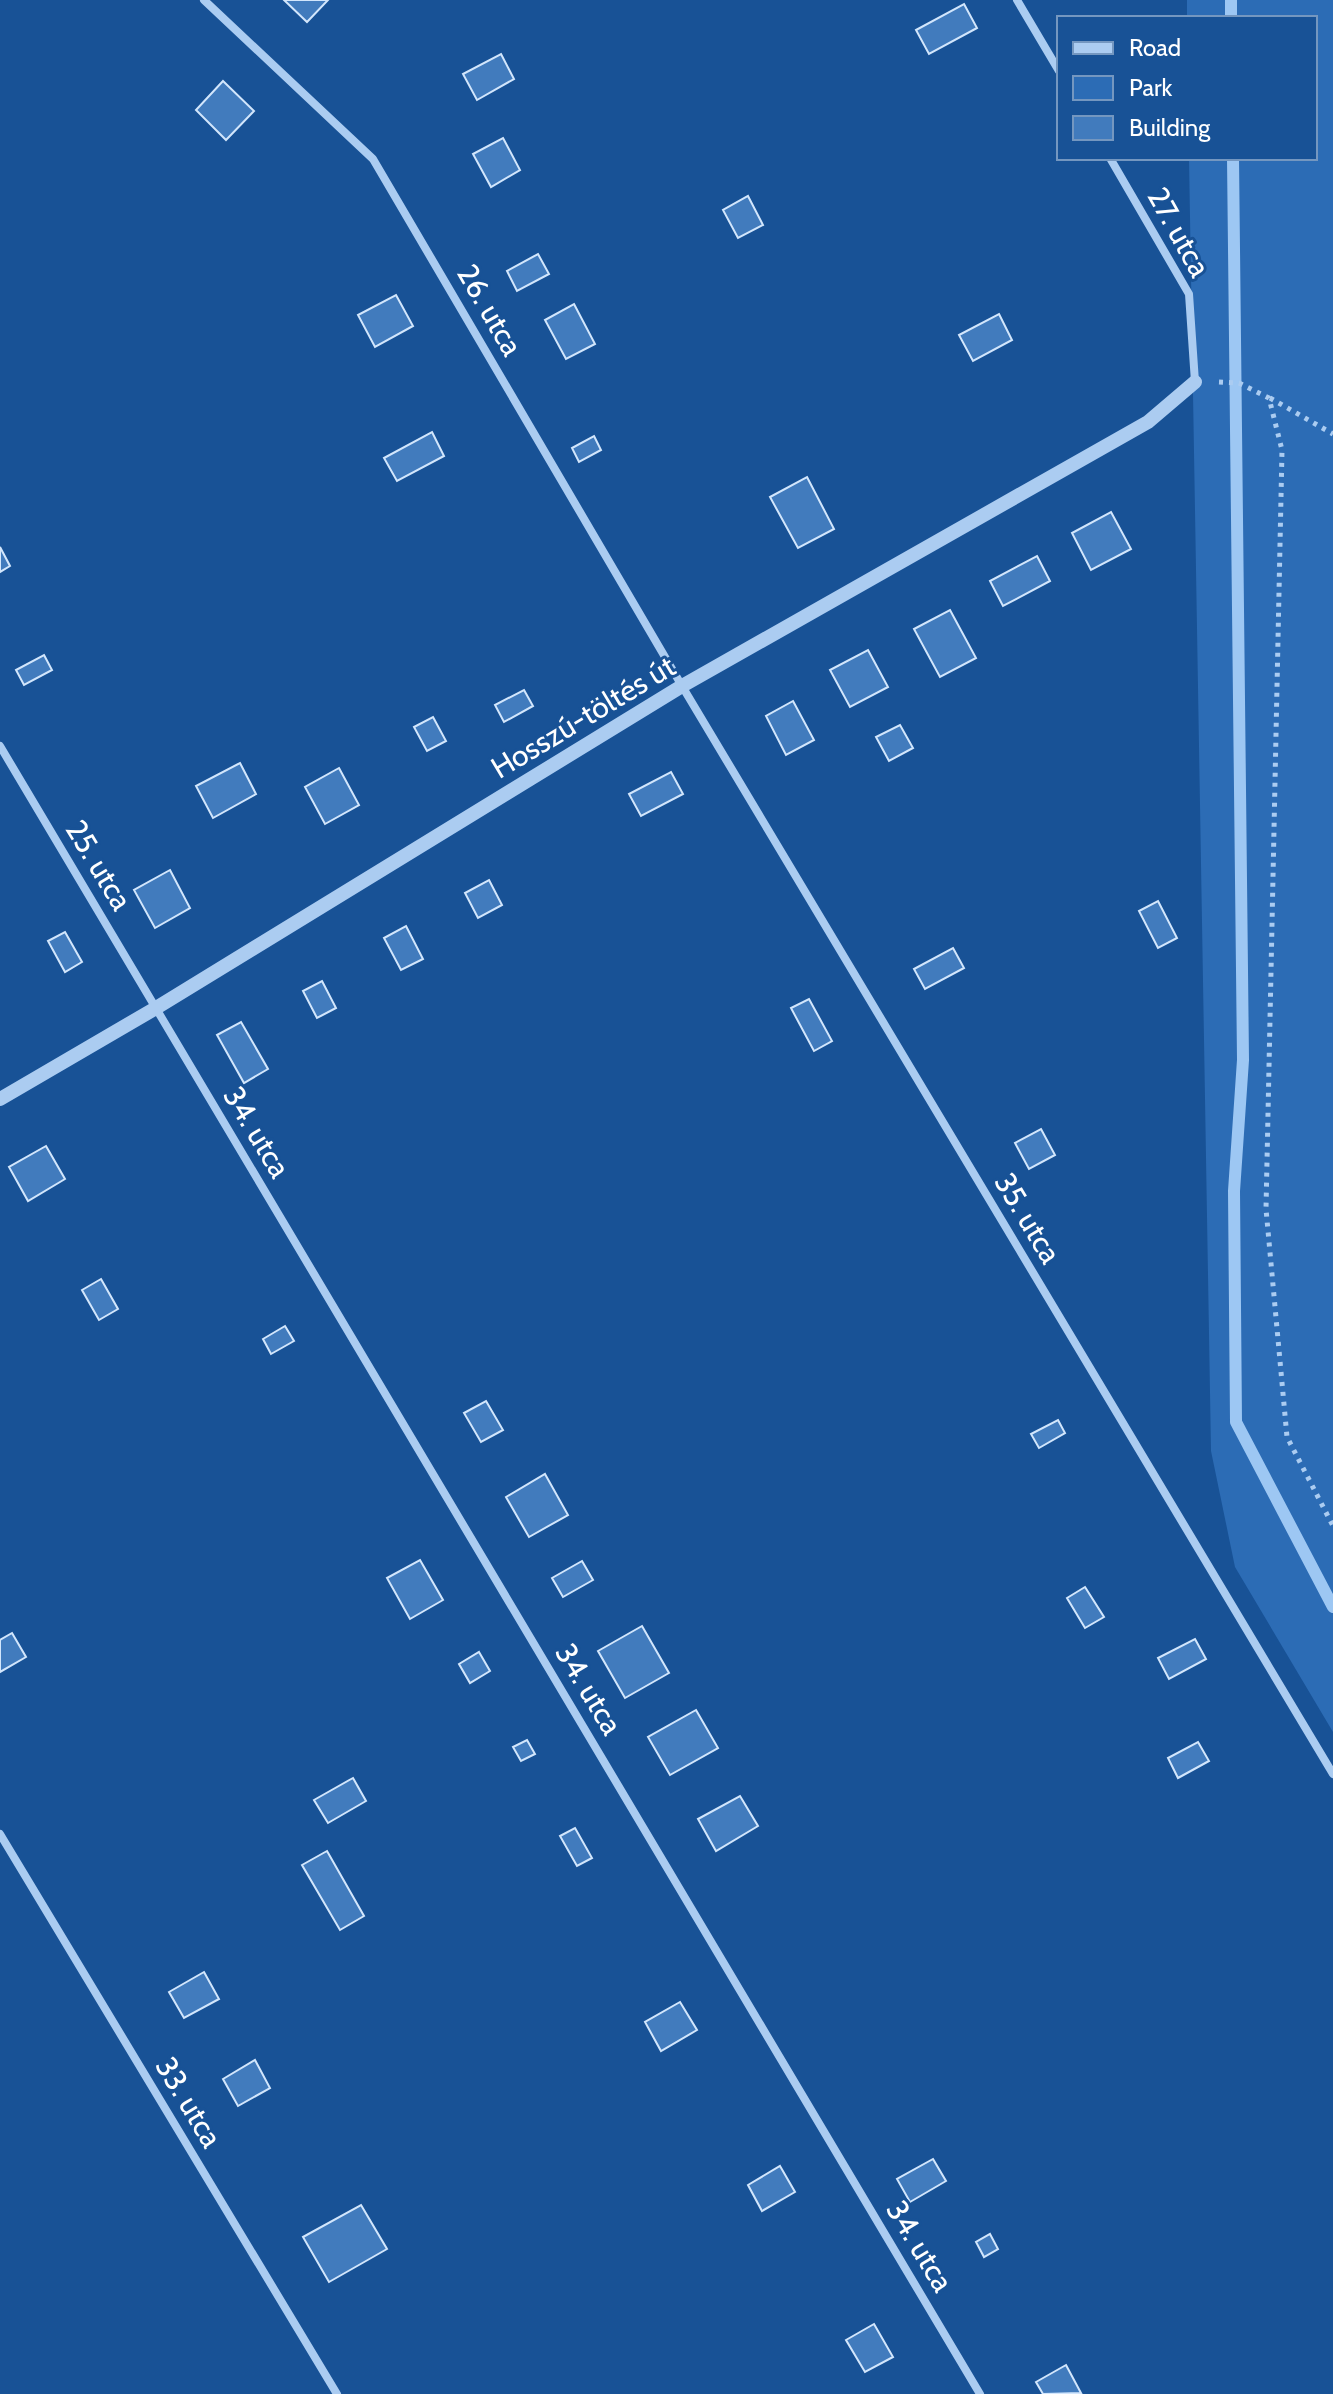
<svg xmlns="http://www.w3.org/2000/svg" width="1333" height="2394" font-family="Cabin,sans-serif">
<style>
.green{fill:#2c6cb5}
.lines{fill:none;stroke-linecap:round;stroke-linejoin:round}
.stream{stroke:#9dc7f3;stroke-width:12}
.building{fill:#417bbd;stroke:#d2e6fc;stroke-width:2}
.path{stroke:#abccf1;stroke-width:5;stroke-dasharray:4 6;stroke-linecap:butt}
.minor{stroke:#abccf1;stroke-width:8}
.tertiary{stroke:#abccf1;stroke-width:14}
.labels{text-anchor:middle;dominant-baseline:central;stroke-width:6;stroke-linejoin:round;paint-order:stroke}
.street-label{font-size:30px;fill:#fff;stroke:#185296}
</style>
<rect width="100%" height="100%" fill="#185296"/>
<path class="green" d="M1187,0H1333V1732L1235,1567L1211,1451L1189,158H1315V18H1187Z"/>
<g class="lines">
<g class="stream">
<path d="M1231,0V18"/>
<path d="M1233,158L1243,1060L1234,1191L1236,1422L1333,1607"/>
</g>
</g>
<g class="building">
<path d="M284,0H328L307,22Z"/>
<path d="M964,4L977,28L929,54L916,30Z"/>
<path d="M501,54L514,79L477,100L463,74Z"/>
<path d="M223,81L254,111L226,140L196,110Z"/>
<path d="M503,138L520,170L491,187L473,154Z"/>
<path d="M748,196L763,225L738,238L723,210Z"/>
<path d="M538,254L549,274L517,291L507,271Z"/>
<path d="M396,295L413,326L375,347L358,315Z"/>
<path d="M574,304L595,344L566,359L545,320Z"/>
<path d="M999,314L1012,340L973,361L959,335Z"/>
<path d="M432,432L444,456L397,481L384,458Z"/>
<path d="M594,436L601,450L579,462L572,448Z"/>
<path d="M807,477L834,529L798,548L770,497Z"/>
<path d="M1111,512L1131,549L1091,570L1072,533Z"/>
<path d="M0,547L10,566L0,572Z"/>
<path d="M1037,556L1050,581L1003,606L990,581Z"/>
<path d="M950,610L976,658L940,677L914,629Z"/>
<path d="M868,650L888,687L850,707L830,670Z"/>
<path d="M44,655L52,670L24,685L16,670Z"/>
<path d="M524,690L533,706L504,722L495,705Z"/>
<path d="M793,701L814,740L786,755L766,716Z"/>
<path d="M433,717L446,741L427,751L414,727Z"/>
<path d="M900,725L913,748L889,761L876,737Z"/>
<path d="M240,763L256,794L213,818L196,786Z"/>
<path d="M339,768L359,805L325,824L305,787Z"/>
<path d="M671,772L683,794L641,816L629,794Z"/>
<path d="M170,870L190,908L155,928L134,890Z"/>
<path d="M489,880L502,905L478,918L465,893Z"/>
<path d="M1158,901L1177,938L1158,948L1139,911Z"/>
<path d="M406,926L423,959L401,970L384,938Z"/>
<path d="M65,932L82,962L65,972L48,941Z"/>
<path d="M953,948L964,968L925,989L914,969Z"/>
<path d="M322,981L336,1008L317,1018L303,991Z"/>
<path d="M809,999L832,1041L814,1051L791,1008Z"/>
<path d="M241,1022L268,1069L244,1083L217,1035Z"/>
<path d="M1041,1129L1055,1155L1029,1169L1015,1143Z"/>
<path d="M46,1146L65,1179L28,1201L9,1167Z"/>
<path d="M101,1279L118,1309L99,1320L82,1290Z"/>
<path d="M285,1326L294,1341L271,1354L263,1339Z"/>
<path d="M486,1401L503,1430L481,1442L464,1413Z"/>
<path d="M1058,1420L1065,1433L1039,1448L1031,1434Z"/>
<path d="M545,1474L568,1515L529,1537L506,1497Z"/>
<path d="M420,1560L443,1600L410,1619L387,1578Z"/>
<path d="M582,1561L593,1580L563,1597L552,1578Z"/>
<path d="M1085,1587L1104,1617L1085,1628L1067,1598Z"/>
<path d="M642,1626L669,1673L625,1698L598,1651Z"/>
<path d="M12,1633L26,1657L0,1672V1640Z"/>
<path d="M1195,1639L1206,1659L1169,1679L1158,1658Z"/>
<path d="M479,1652L490,1671L470,1683L459,1664Z"/>
<path d="M696,1710L718,1748L670,1775L648,1737Z"/>
<path d="M527,1740L535,1754L521,1761L513,1747Z"/>
<path d="M1198,1742L1209,1761L1178,1778L1168,1758Z"/>
<path d="M353,1778L366,1801L328,1823L314,1800Z"/>
<path d="M740,1796L758,1826L716,1851L698,1819Z"/>
<path d="M575,1828L592,1858L577,1866L560,1836Z"/>
<path d="M327,1851L364,1916L340,1930L302,1865Z"/>
<path d="M204,1972L219,1999L184,2018L169,1992Z"/>
<path d="M680,2002L697,2030L661,2051L645,2022Z"/>
<path d="M255,2060L270,2088L238,2106L223,2079Z"/>
<path d="M933,2159L946,2181L910,2202L897,2179Z"/>
<path d="M780,2166L795,2192L762,2211L748,2185Z"/>
<path d="M361,2205L387,2249L329,2282L303,2237Z"/>
<path d="M990,2234L998,2249L984,2257L976,2242Z"/>
<path d="M874,2324L893,2357L865,2372L846,2340Z"/>
<path d="M1066,2365L1081,2393L1043,2394L1036,2382Z"/>
</g>
<g class="lines">
<g class="path">
<path d="M1219,382L1239,383L1269,398L1282,450L1266,1209L1287,1437L1333,1526"/>
<path d="M1270,398L1333,434"/>
</g>
<g class="minor">
<path d="M204,0L373,159L682,686L1333,1774"/>
<path d="M1017,0L1059,71"/>
<path d="M1110,158L1189,294L1195,382"/>
<path d="M0,746L980,2394"/>
<path d="M0,1834L337,2394"/>
</g>
<path class="tertiary" d="M0,1099L156,1008L682,686L1148,422L1195,382"/>
</g>
<g class="labels">
<g class="street-label">
<text transform="translate(1179 232) rotate(61)">27. utca</text>
<text transform="translate(490 310) rotate(60)">26. utca</text>
<text transform="translate(583 717) rotate(-31)">Hosszú-töltés út</text>
<text transform="translate(99 865) rotate(59)">25. utca</text>
<text transform="translate(257 1132) rotate(59)">34. utca</text>
<text transform="translate(1028 1218) rotate(59)">35. utca</text>
<text transform="translate(589 1689) rotate(59)">34. utca</text>
<text transform="translate(189 2102) rotate(59)">33. utca</text>
<text transform="translate(920 2246) rotate(59)">34. utca</text>
</g>
</g>
<rect x="1057" y="16" width="260" height="144" fill="#185296" stroke="#7497c0" stroke-width="2"/>
<rect x="1073" y="42" width="40" height="12" fill="#abccf1" stroke="#7497c0" stroke-width="2"/>
<text x="1129" y="56" font-size="24" fill="#ffffff">Road</text>
<rect x="1073" y="76" width="40" height="24" fill="#2c6cb5" stroke="#7497c0" stroke-width="2"/>
<text x="1129" y="96" font-size="24" fill="#ffffff">Park</text>
<rect x="1073" y="116" width="40" height="24" fill="#417bbd" stroke="#7497c0" stroke-width="2"/>
<text x="1129" y="136" font-size="24" fill="#ffffff">Building</text>
</svg>
